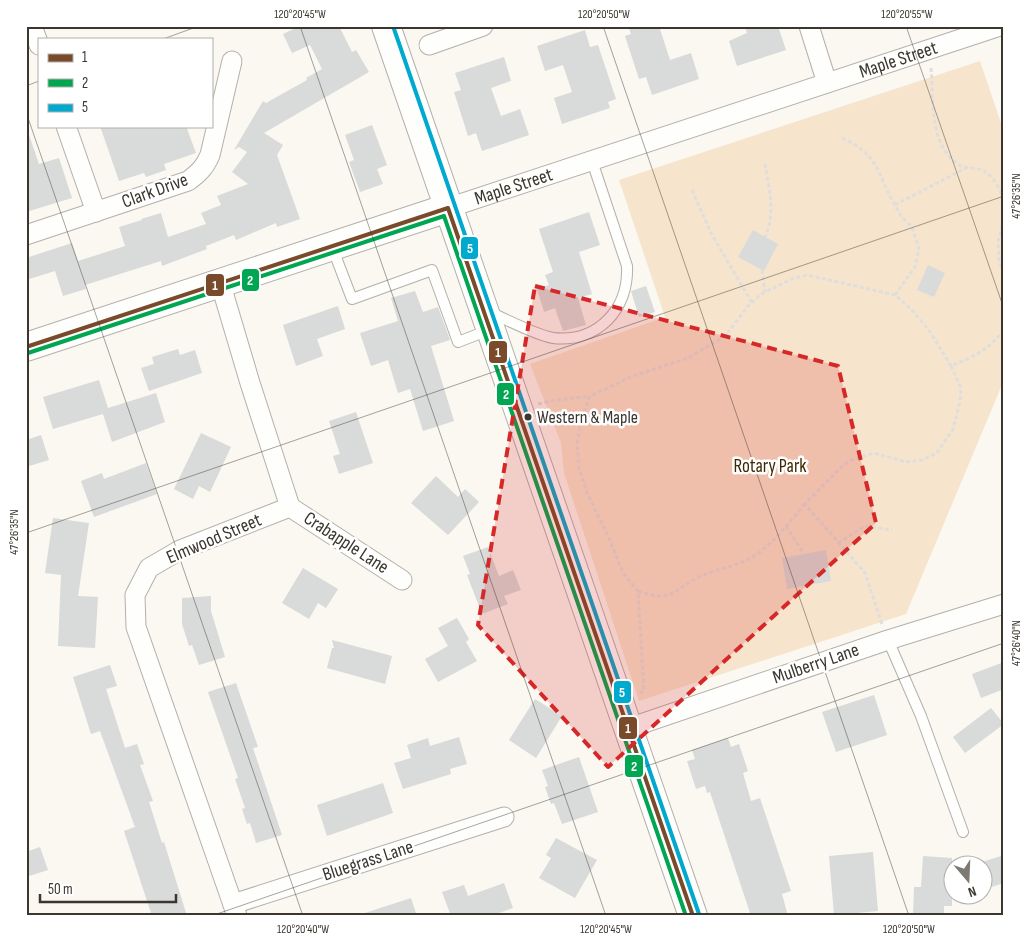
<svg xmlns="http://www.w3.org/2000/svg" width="1030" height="942" font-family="'Sofia Sans Condensed',sans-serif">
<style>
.green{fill:#f6e5cc}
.building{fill:#d8dbda}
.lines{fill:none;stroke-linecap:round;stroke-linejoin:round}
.lane-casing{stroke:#b4b0aa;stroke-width:12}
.street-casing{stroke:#b4b0aa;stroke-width:21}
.secondary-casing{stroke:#b4b0aa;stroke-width:30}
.path{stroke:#dfdedc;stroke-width:3;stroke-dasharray:4 2.5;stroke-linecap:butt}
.lane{stroke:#fefefd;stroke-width:10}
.street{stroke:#fefefd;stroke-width:19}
.secondary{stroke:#fefefd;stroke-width:28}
.bus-1-casing{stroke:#fff;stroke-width:8}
.bus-2-casing{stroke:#fff;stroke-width:8}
.bus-3-casing{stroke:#fff;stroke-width:8}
.bus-1{stroke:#7a4b2a;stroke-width:4}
.bus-2{stroke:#00a651;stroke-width:4}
.bus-3{stroke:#00a9ce;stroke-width:4}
.marked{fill:#d62828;fill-opacity:0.2;stroke:#d62828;stroke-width:4;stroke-dasharray:10 6;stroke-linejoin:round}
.ticks{fill:none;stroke:#3b362f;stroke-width:1;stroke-opacity:0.45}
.bus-dot{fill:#3b362f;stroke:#fff;stroke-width:2}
.labels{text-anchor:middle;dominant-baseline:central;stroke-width:5;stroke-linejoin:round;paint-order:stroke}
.bus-label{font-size:18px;fill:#3b362f;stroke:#fff;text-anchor:start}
.street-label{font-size:19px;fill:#3b362f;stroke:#fff}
.park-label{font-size:19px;fill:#3e2900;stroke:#fff}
.line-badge{stroke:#fff;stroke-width:2}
.badge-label{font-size:14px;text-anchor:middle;font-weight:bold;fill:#fff}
.neatline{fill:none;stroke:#3b362f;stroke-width:2}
.ticks-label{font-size:12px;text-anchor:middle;fill:#3b362f}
</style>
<rect width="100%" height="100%" fill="#fbf7f1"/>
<path class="green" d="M980,61L1004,132V380L906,614L639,701L564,473L561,443L530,364L665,317L619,180Z"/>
<g class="building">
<path d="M300,26H339L352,52L356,50L369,72L264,133L283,145L277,155L300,219L277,227L276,223L236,240L234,235L206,246L207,249L162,266L161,261L85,285L86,289L63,296L55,271L26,280V258L72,243L78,261L125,246L119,227L142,220L141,219L161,213L168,237L206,224L201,213L221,205L217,196L248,184L232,172L247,152L239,147L234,150L263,101L266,103L307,80L306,78L322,69L310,45L292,53L283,34Z"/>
<path d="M628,26H659L670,60L691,53L699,79L652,95L646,77L639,79L625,36L631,34Z"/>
<path d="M745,26H778L786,50L737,66L729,41L747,33Z"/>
<path d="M585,30L590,47L598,45L616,99L608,102L610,108L562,124L554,98L572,92L563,65L545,71L537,46Z"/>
<path d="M504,57L511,81L491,88L501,116L520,109L529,135L482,151L476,133L468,136L454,92L461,90L455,73Z"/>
<path d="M372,125L387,165L377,169L383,184L360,192L349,162L354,160L345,135Z"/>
<path d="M100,126H186L196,153L164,164L166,170L146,177L144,173L119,181Z"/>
<path d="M29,135L39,164L59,158L72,198L26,212V136Z"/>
<path d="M589,212L600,245L579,252L592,294L578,298L586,325L563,331L555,308L544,312L537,289L549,285L545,275L553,272L539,229Z"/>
<path d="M753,230L778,244L764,271L738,257Z"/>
<path d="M928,265L945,273L934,297L917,290Z"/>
<path d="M646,286L655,312L639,317L631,291Z"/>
<path d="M415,291L423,312L438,307L450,340L431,346L454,421L423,431L410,389L398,393L388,360L371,366L360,333L398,321L391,298Z"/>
<path d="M338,306L345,329L317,339L323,356L296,366L283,325Z"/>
<path d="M178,349L180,355L195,350L202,373L149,391L141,368L154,364L152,357Z"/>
<path d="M99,380L108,408L156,393L165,422L112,442L103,414L53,429L43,397Z"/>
<path d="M356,412L373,463L339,474L333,456L340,454L329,421Z"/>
<path d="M201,433L231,447L210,492L199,486L193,499L174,489Z"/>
<path d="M41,435L49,460L26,467V440Z"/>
<path d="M146,463L157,494L94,517L81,481L102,473L104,479Z"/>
<path d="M436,476L458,497L465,489L479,502L448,535L411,503Z"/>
<path d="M53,518L89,523L78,596L98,597L95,648L58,646L61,575L45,573Z"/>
<path d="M488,547L499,576L513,570L521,590L504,596L508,604L482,614L467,575L470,574L463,556Z"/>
<path d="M826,550L831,581L787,589L782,558Z"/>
<path d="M303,568L338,589L326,608L318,603L309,619L282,603Z"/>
<path d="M211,596V611L225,657L199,665L192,645L189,646L182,624V598Z"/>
<path d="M457,618L469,639L466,642L477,661L438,682L425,659L448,646L438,628Z"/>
<path d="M332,640L392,656L385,684L327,668L332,648H334Z"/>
<path d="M1004,662V689L981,698L972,674Z"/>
<path d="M110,665L117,686L106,689L125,748L137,744L144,764L140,765L153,801L149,802L162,843L164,842L187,916H152L124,831L135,827L100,731L91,734L73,677Z"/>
<path d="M236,683L258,747L253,748L282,835L256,843L250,823L247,824L242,809L245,808L235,779L238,778L208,692Z"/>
<path d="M874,695L887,735L836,752L822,712Z"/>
<path d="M535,699L562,716L536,758L509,740Z"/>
<path d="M991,708L1004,724L965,753L953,737Z"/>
<path d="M459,737L467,764L450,769L451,774L403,789L394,763L411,758L407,745L428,738L430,746Z"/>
<path d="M728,738L731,747L739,744L748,771L743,773L751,801L760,798L791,891L782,894L788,916H751L710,792L707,793L705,786L696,789L687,761L695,759L692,750Z"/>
<path d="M579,757L598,812L562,824L554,803L551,804L545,787L548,786L542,770Z"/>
<path d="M383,783L393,813L327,836L317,805Z"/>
<path d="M556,838L597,860L575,898L539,878L551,858L546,855Z"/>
<path d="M40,847L48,870L26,877V852Z"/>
<path d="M873,852L878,911L834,915L829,856Z"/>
<path d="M1004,855V883L982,890V862Z"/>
<path d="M923,856L952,858V906H944V916H913L914,887H921Z"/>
<path d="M504,883L513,908L491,916H451L442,892L464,885L468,896Z"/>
<path d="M411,898L417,916H365V913Z"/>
</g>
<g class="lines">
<g class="lane-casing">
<g id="lane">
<path d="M332,247L352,299L432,270L458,342L489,330"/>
<path d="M490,312C507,320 536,335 553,338C598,343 629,309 627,266L592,161"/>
<path d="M888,640L921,716L963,832"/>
</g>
</g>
<g class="street-casing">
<g id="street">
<path d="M32,26L39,45"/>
<path d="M809,26L827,83"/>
<path d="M429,45L483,26"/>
<path d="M66,126L96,212"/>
<path id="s1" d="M448,208L1000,26"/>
<path d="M26,235L188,181C199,173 205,167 210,155L232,61"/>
<path d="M220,282L250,383L290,507"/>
<path d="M290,507L402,580"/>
<path d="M629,728L888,640L1004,604"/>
<path d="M233,904L504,817"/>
<path d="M237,916L136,627L135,595L149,568L180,550L290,507"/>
</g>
</g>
<g class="secondary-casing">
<g id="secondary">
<path d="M386,26L693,916"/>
<path d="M26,347L448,208"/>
</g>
</g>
<g class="path">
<path d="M931,68C934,98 928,145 959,165C963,168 972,168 978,169C992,171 999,188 1004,200"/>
<path d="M842,138C880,155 876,173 895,205"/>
<path d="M765,164C769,188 776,214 765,237"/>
<path d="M692,190L711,233L752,303"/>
<path d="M1004,219L998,242L999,260L1004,274"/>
<path d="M762,270L765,292"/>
<path d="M895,295L915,267L919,249L912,227L901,216L895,205L968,167"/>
<path d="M538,404L551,401L590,396"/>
<path d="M786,526L804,554"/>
<path d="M838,543L865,526L892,530"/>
<path d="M638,591C673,604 673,589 701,576C717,569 736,566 751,558C773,545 789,522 805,504"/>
<path d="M882,624L865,573L805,504L843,465L854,459L874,453L906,462L922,460L937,453L953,429L960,402L961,388L951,366C975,356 987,351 1004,330"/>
<path d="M640,693L644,691L638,591L623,573L609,538L587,493L579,467L577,444L581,421L590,396L633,376L688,358L725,336L749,305L761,294L792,279L807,275L895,295L912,310L931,333L951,366"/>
</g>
<use href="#lane" class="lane"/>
<use href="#street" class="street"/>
<use href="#secondary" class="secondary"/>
<g class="bus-1-casing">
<path id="bus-1" d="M26,347L448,208L693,916"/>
</g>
<g class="bus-2-casing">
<path id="bus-2" d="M28,353L444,216L686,916"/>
</g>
<g class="bus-3-casing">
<path id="bus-3" d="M393,26L699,914"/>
</g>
<use href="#bus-1" class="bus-1"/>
<use href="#bus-2" class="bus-2"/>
<use href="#bus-3" class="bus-3"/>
</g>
<path class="marked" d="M535,286L838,366L876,523L608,767L478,625Z"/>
<path class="ticks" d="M300,26L606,916M603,26L909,916M906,26L1004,309M163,39L199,26M26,86L39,81M26,112L303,916M26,533L1004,196M211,916L1004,643"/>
<circle class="bus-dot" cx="528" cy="417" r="4.5"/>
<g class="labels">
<g class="bus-label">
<text x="537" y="417">Western &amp; Maple</text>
</g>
<g class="street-label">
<text stroke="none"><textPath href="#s1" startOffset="474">Maple Street</textPath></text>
<text stroke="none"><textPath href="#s1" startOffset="69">Maple Street</textPath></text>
<text transform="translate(155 191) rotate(-20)">Clark Drive</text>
<text transform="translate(214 539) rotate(-23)">Elmwood Street</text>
<text transform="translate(346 543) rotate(33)">Crabapple Lane</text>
<text transform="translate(816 664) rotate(-19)">Mulberry Lane</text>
<text transform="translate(368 861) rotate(-18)">Bluegrass Lane</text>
</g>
<g class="park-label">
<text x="770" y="466">Rotary Park</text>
</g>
</g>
<g class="line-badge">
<rect x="460" y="236" width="19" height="24" rx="5" fill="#00a9ce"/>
<rect x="241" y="268" width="19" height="24" rx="5" fill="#00a651"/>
<rect x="205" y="273" width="20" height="24" rx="5" fill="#7a4b2a"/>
<rect x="488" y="340" width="20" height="24" rx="5" fill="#7a4b2a"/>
<rect x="496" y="382" width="19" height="24" rx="5" fill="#00a651"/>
<rect x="613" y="680" width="19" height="24" rx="5" fill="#00a9ce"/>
<rect x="618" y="716" width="20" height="24" rx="5" fill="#7a4b2a"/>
<rect x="624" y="754" width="20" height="24" rx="5" fill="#00a651"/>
</g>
<g class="badge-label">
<text x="470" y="253">5</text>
<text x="250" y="285">2</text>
<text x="215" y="290">1</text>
<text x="498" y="357">1</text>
<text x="506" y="399">2</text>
<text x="622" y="697">5</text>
<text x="628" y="733">1</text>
<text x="634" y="771">2</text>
</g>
<rect width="1030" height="942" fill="none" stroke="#ffffff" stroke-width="55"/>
<rect x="38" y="38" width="175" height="90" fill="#ffffff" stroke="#b1afac"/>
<rect x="48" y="54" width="25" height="8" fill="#7a4b2a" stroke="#b1afac"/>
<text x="82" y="62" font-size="15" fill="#3b362f">1</text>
<rect x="48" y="79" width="25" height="8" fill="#00a651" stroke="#b1afac"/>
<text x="82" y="88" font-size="15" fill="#3b362f">2</text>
<rect x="48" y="104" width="25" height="8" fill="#00a9ce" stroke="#b1afac"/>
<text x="82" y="112" font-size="15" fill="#3b362f">5</text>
<g transform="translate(968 880) rotate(161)"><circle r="24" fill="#ffffff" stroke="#b1afac"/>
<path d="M0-4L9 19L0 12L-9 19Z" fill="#7e7a73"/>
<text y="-8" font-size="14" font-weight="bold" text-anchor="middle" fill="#3b362f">N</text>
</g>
<path d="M40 894v8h136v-8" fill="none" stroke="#3b362f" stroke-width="2.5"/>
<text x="48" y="894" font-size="15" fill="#3b362f" stroke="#ffffff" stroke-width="4" paint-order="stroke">50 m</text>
<rect x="28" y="28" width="974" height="886" class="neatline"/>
<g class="ticks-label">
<text x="300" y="18">120°20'45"W</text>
<text x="604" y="18">120°20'50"W</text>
<text x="907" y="18">120°20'55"W</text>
<text transform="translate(1016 196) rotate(-90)" y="4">47°26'35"N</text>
<text transform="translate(14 532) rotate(-90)" y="4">47°26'35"N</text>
<text transform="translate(1016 643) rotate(-90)" y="4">47°26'40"N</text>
<text x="303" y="933">120°20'40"W</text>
<text x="606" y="933">120°20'45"W</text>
<text x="909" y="933">120°20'50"W</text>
</g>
</svg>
